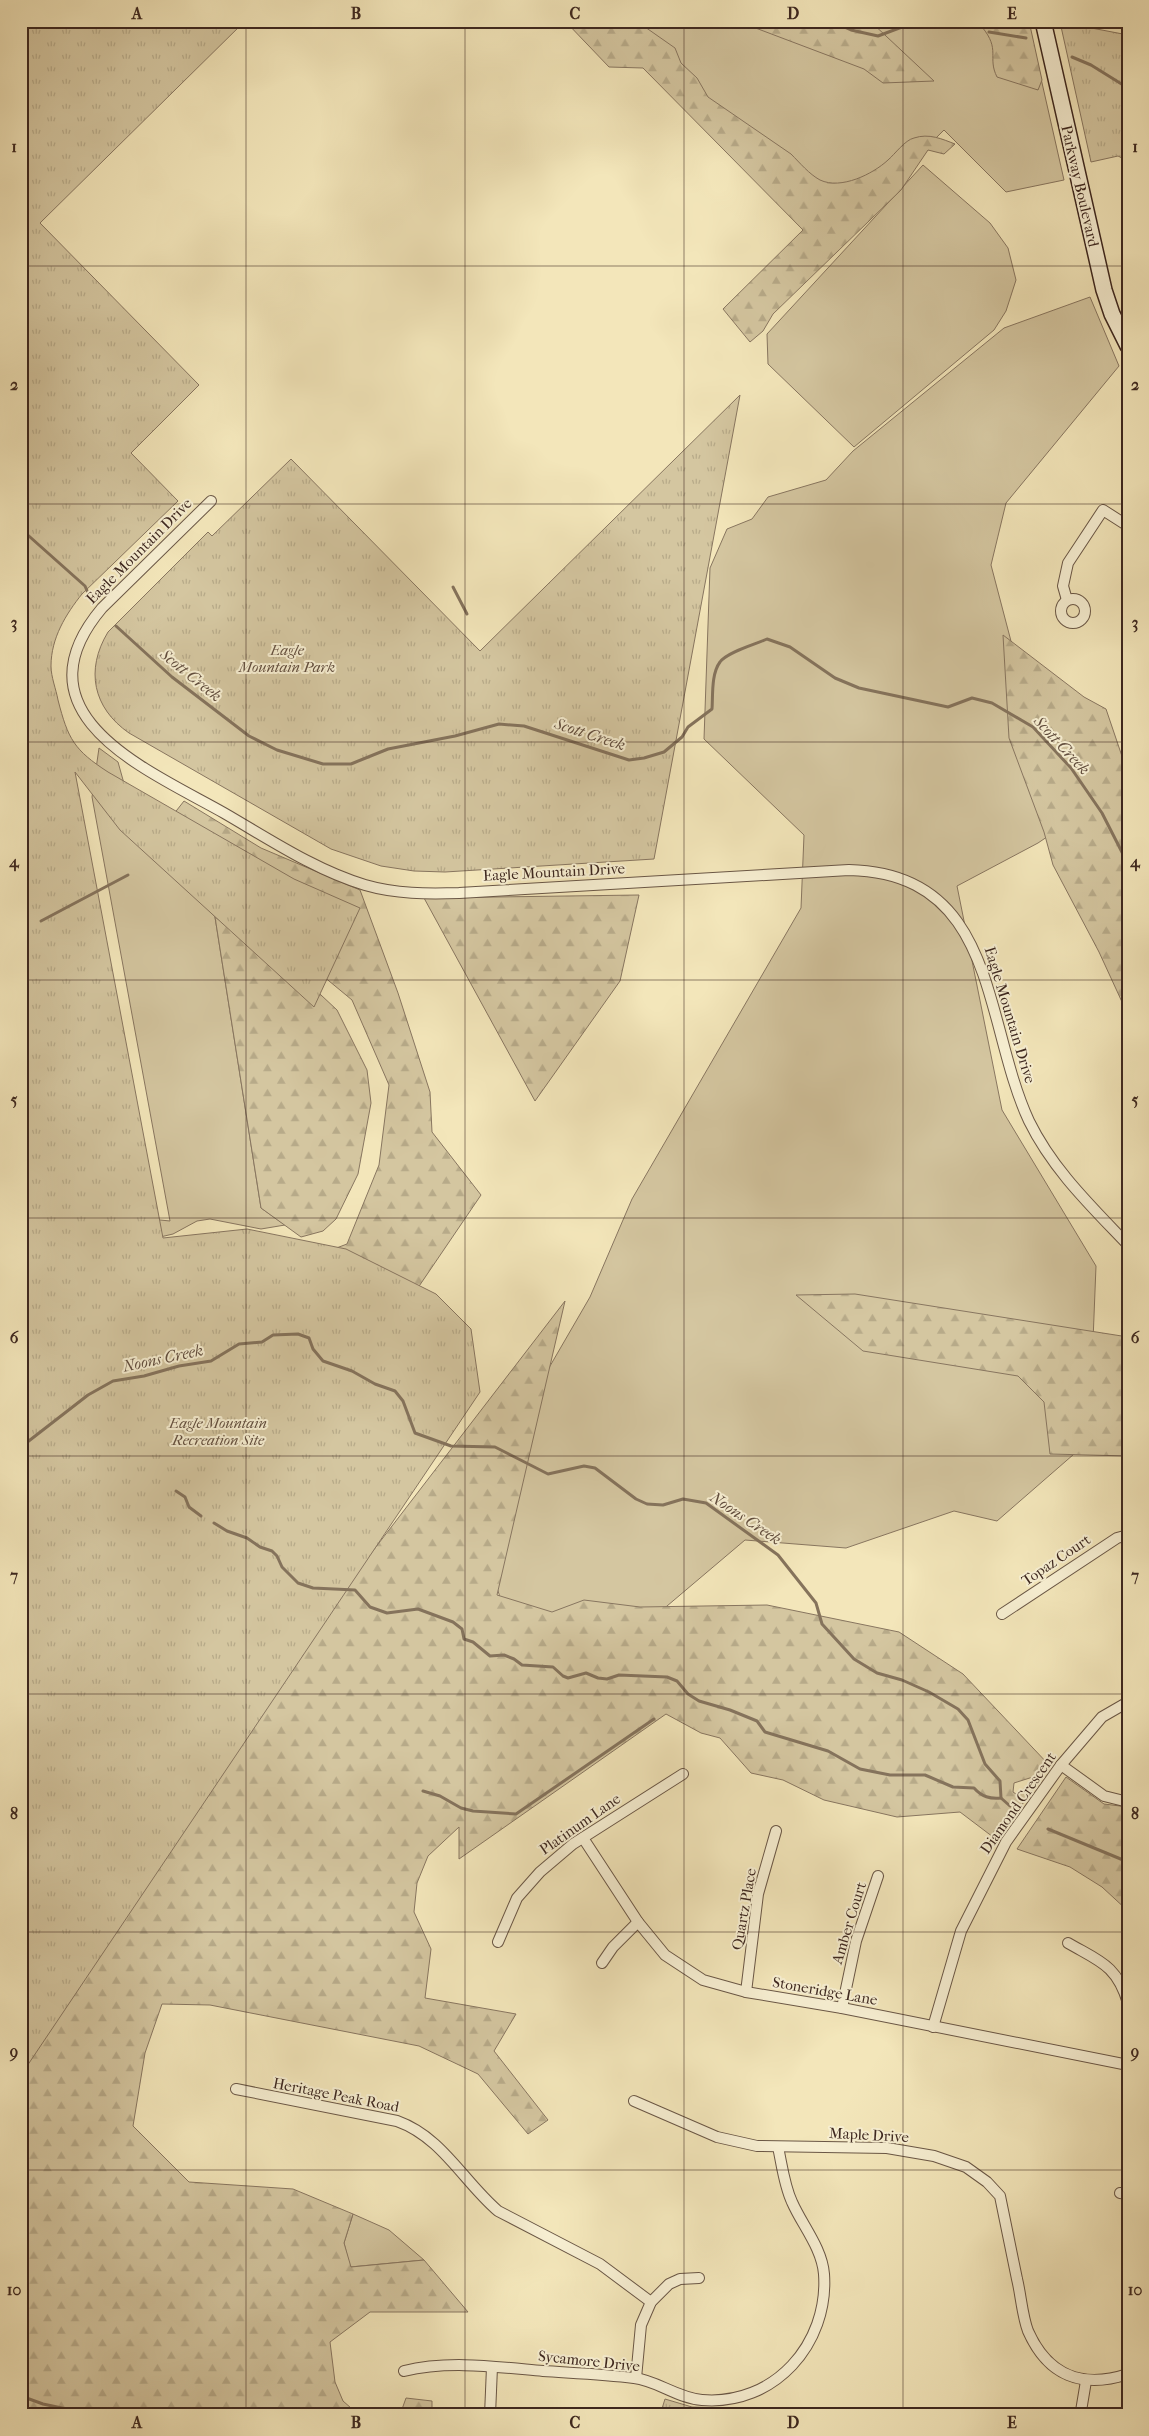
<svg xmlns="http://www.w3.org/2000/svg" width="1149" height="2436" font-family="'IM FELL French Canon',serif">
<style>
.green{fill:#d4c6a0;stroke:#887660}
.forest{fill:url(#forest-firs);stroke:#887660}
.park{fill:url(#park-tufts);stroke:#887660}
.lines{fill:none;stroke-linecap:round;stroke-linejoin:round}
.stream{stroke:#85735c;stroke-width:3}
.street-casing{stroke:#6a5746;stroke-width:12}
.secondary-casing{stroke:#3d271f;stroke-width:18}
.street{stroke:#f7efd2;stroke-width:10}
.secondary{stroke:#f7efd2;stroke-width:15}
.grid{fill:none;stroke:#3d271f;stroke-width:1;stroke-opacity:0.55}
.labels{text-anchor:middle;dominant-baseline:central;stroke-width:4;stroke-linejoin:round;paint-order:stroke}
.street-label{font-size:15px;fill:#3d271f;stroke:#f7efd2}
.park-label{font-size:15px;font-style:italic;fill:#634f3f;stroke:#f7efd2}
.water-label{font-size:16px;font-style:italic;fill:#614d3e;stroke:#f7efd2}
.neatline{fill:none;stroke:#3d271f;stroke-width:2}
.grid-label{font-size:16px;text-anchor:middle;font-weight:bold;fill:#3d271f}
</style>
<defs>
<pattern id="forest-firs" width="22" height="20" patternUnits="userSpaceOnUse" patternTransform="scale(1.25)"><rect width="22" height="20" fill="#d4c6a0"/><path d="M5 1l3.5 6h-7zM16 11l3.5 6h-7z" fill="#b7aa89"/></pattern>
<pattern id="park-tufts" width="24" height="20" patternUnits="userSpaceOnUse" patternTransform="scale(1.25)"><rect width="24" height="20" fill="#d4c6a0"/><path d="M3 7l-1-3M5 7V3M7 7l1-3M15 17l-1-3M17 17v-4M19 17l1-3" fill="none" stroke="#b7aa89"/></pattern>
</defs>
<rect width="100%" height="100%" fill="#f3e6ba"/>
<filter id="stains"><feTurbulence type="fractalNoise" baseFrequency=".004" numOctaves="4"/><feColorMatrix values="0 0 0 0 .2 0 0 0 0 .09 0 0 0 0 .02 0 0 0 .5 -.17"/></filter>
<radialGradient id="worn" r=".72"><stop offset=".6" stop-color="#630" stop-opacity="0"/><stop offset="1" stop-color="#630" stop-opacity=".3"/></radialGradient>
<g class="green">
<path d="M630,21H1028L1064,180L1006,192L944,130L839,234Z"/>
<path d="M923,165L990,223L1008,248L1016,280L1006,311L994,330L854,447L768,364L767,334Z"/>
<path d="M1090,297L1119,366L1006,503L991,565L1017,664L1075,818L1038,843L957,886L1002,1110L1096,1266L1089,1441L997,1521L954,1511L846,1548L745,1540L641,1628L512,1634L487,1557L528,1404L590,1297L632,1199L801,908L804,835L704,739L710,568L727,529L752,519L768,497L826,480L853,451L1004,328Z"/>
<path d="M99,748L118,762L130,805L156,852L215,917L261,1208L285,1225L261,1229L210,1219L197,1221L173,1234L143,1241L21,1206L170,1221L92,797Z"/>
<path d="M353,2214L389,2230L424,2260L350,2267L344,2243Z"/>
</g>
<g class="forest">
<path d="M565,21H642L645,27L675,48L681,63L697,78L708,97L791,154C800,163 809,174 820,180C841,190 873,174 888,160C895,154 905,140 914,138C929,133 942,139 955,144L944,154L928,150L901,190L773,314L763,331L750,342L723,309L803,230L643,68L609,67Z"/>
<path d="M737,21H870L934,81L883,83L864,69Z"/>
<path d="M984,21H1029L1042,80L1038,90L997,77C987,57 1001,50 982,27Z"/>
<path d="M1003,635L1084,697L1106,709L1128,774V1015L1099,952L1053,865L1044,832L1009,738Z"/>
<path d="M184,801L261,848L360,890L398,993L430,1092L432,1132L481,1195L21,1872L310,1258L347,1244L379,1165L389,1085L352,1000L184,861L173,815Z"/>
<path d="M639,895L620,981L535,1101L424,898Z"/>
<path d="M215,917L305,980L337,1010L367,1070L371,1103L358,1174L336,1219L323,1231L301,1237L261,1208Z"/>
<path d="M855,1294L1128,1337V1456L1050,1454L1044,1402L1018,1376L863,1351L796,1295Z"/>
<path d="M565,1301L497,1595L552,1612L584,1600L640,1607L767,1605L899,1632L963,1674L1050,1766L1041,1778L1036,1776L1014,1783L1013,1792L1016,1794L1031,1784L1036,1785L997,1840L960,1812L897,1817L824,1800L783,1780L751,1773L720,1738L701,1733L666,1714L459,1859V1827L428,1856L417,1883L414,1912L431,1949L425,1998L516,2014L494,2051L548,2120L528,2134L478,2074L419,2046L210,2005L162,2004L145,2053L133,2126L189,2182L293,2189L353,2214L344,2243L351,2267L424,2260L468,2312H370L330,2342L335,2382L343,2401L359,2415H21V2071L329,1608Z"/>
<path d="M1066,1777L1104,1804L1128,1807V1911L1102,1887L1070,1867L1017,1849Z"/>
<path d="M406,2398L432,2401V2415H397L401,2412Z"/>
</g>
<g class="park">
<path d="M21,21H245L40,223L199,385L131,453L178,501L82,594C66,614 51,638 51,666C51,677 56,689 58,700C68,739 74,750 108,772L294,879L360,908L314,1007L120,830L75,772L163,1238L247,1229L346,1249L436,1294L471,1329L480,1392L21,2075Z"/>
<path d="M1060,22L1128,35V161L1118,156L1091,162Z"/>
<path d="M740,395L654,859L445,872L414,871L381,866L331,849L129,733C93,708 85,670 108,632L208,532L212,536L291,459L480,651Z"/>
<path d="M665,2399L692,2407L729,2408L732,2415H660Z"/>
</g>
<g class="lines">
<g class="stream">
<path d="M831,21L851,30L878,36L918,21"/>
<path d="M930,21L957,26"/>
<path d="M989,32L1026,38"/>
<path d="M21,46L25,43"/>
<path d="M1072,57L1091,65L1128,88"/>
<path d="M21,529L85,586L92,602"/>
<path d="M453,587L467,614"/>
<path d="M116,626L172,677L249,736L277,750L323,764H351L388,749L455,736L499,724L524,726L629,760L644,758L664,752L682,737L688,727L712,709C713,696 711,674 720,662C727,652 756,644 767,639L790,647L835,678L859,688L948,707L972,698L992,703L1033,727L1071,768L1102,813L1128,864"/>
<path d="M41,921L128,875"/>
<path d="M21,1447L88,1395L113,1381L144,1376L179,1366L211,1361L239,1344L262,1342L273,1335L298,1334L309,1338L313,1349L323,1361L352,1371L375,1384L395,1391L403,1401L415,1433L451,1446L495,1447L548,1474L584,1466L595,1468L636,1499L647,1504L663,1505L683,1499L706,1503L778,1555L816,1603L822,1624L854,1659L877,1673L902,1680L929,1692L958,1709L968,1720L985,1764L1000,1781L1001,1798L1010,1806"/>
<path d="M176,1491L185,1497L189,1507L201,1516"/>
<path d="M214,1523L227,1531L247,1538L260,1547L272,1551L277,1556L282,1567L298,1583L313,1588L355,1590L370,1607L387,1613L418,1609L453,1622L462,1629L464,1639L473,1642L490,1656L504,1655L514,1659L522,1665L553,1667L563,1676L568,1678L586,1673L598,1678L607,1679L619,1675L667,1677L677,1681L688,1694L699,1701L730,1710L757,1721L765,1732L828,1751L860,1769L890,1775H925L953,1787L974,1788C982,1797 990,1799 1001,1798"/>
<path d="M423,1791L440,1796L461,1808L473,1811L516,1814L654,1719"/>
<path d="M1048,1829L1128,1862"/>
<path d="M21,2396L43,2404L95,2415"/>
</g>
<g class="street-casing">
<g id="street">
<path d="M211,501L102,608C12,715 148,770 224,813C269,839 315,870 365,885C396,894 427,894 459,893L849,870C998,873 983,1022 1029,1121C1053,1170 1091,1206 1128,1245"/>
<circle cx="1073" cy="611" r="12"/>
<path d="M1067,600L1063,586L1068,563L1103,510L1128,526"/>
<path d="M1002,1614L1117,1538L1128,1535"/>
<path d="M1061,1765L1104,1796L1128,1802"/>
<path d="M583,1838L638,1922L665,1955L703,1980L746,1992L842,2008L1128,2065"/>
<path d="M498,1942L517,1898L540,1872L573,1844L683,1774"/>
<path d="M1068,1943C1099,1961 1117,1965 1128,2003"/>
<path d="M602,1963L613,1947L638,1922"/>
<path d="M746,1992L758,1894L776,1831"/>
<path d="M842,2008L856,1941L878,1876"/>
<path d="M933,2027L961,1931L1006,1842L1061,1765L1102,1717L1128,1702"/>
<path d="M236,2089L397,2121C442,2137 463,2181 498,2211L600,2264L651,2302"/>
<path d="M634,2101L717,2137L757,2146L887,2148L934,2156L966,2167L987,2182L1000,2196C1006,2224 1011,2251 1017,2279C1021,2295 1022,2315 1028,2331C1048,2376 1082,2389 1128,2374"/>
<path d="M1120,2193L1128,2194"/>
<path d="M404,2371C448,2360 498,2367 543,2371C573,2373 604,2374 634,2378C656,2380 677,2398 702,2400C774,2406 829,2344 824,2274C822,2248 802,2225 792,2202C784,2185 782,2165 778,2147"/>
<path d="M636,2378L641,2325L651,2302L669,2284L680,2279L699,2278"/>
<path d="M1081,2411L1086,2381"/>
<path d="M490,2415L492,2367"/>
</g>
</g>
<g class="secondary-casing">
<path id="secondary" d="M1043,21L1104,290L1112,314L1128,346"/>
</g>
<use href="#street" class="street"/>
<use href="#secondary" class="secondary"/>
</g>
<path class="grid" d="M246,21V2415M465,21V2415M684,21V2415M903,21V2415M21,266H1128M21,504H1128M21,742H1128M21,980H1128M21,1218H1128M21,1456H1128M21,1694H1128M21,1932H1128M21,2170H1128"/>
<g class="labels">
<g class="street-label">
<text transform="translate(1080 186) rotate(77)">Parkway Boulevard</text>
<text transform="translate(139 551) rotate(-45)">Eagle Mountain Drive</text>
<text transform="translate(554 872) rotate(-3)">Eagle Mountain Drive</text>
<text transform="translate(1010 1015) rotate(73)">Eagle Mountain Drive</text>
<text transform="translate(1056 1560) rotate(-34)">Topaz Court</text>
<text transform="translate(1018 1803) rotate(-55)">Diamond Crescent</text>
<text transform="translate(580 1824) rotate(-35)">Platinum Lane</text>
<text transform="translate(744 1909) rotate(-80)">Quartz Place</text>
<text transform="translate(849 1923) rotate(-73)">Amber Court</text>
<text transform="translate(825 1991) rotate(10)">Stoneridge Lane</text>
<text transform="translate(336 2095) rotate(11)">Heritage Peak Road</text>
<text transform="translate(869 2135) rotate(3)">Maple Drive</text>
<text transform="translate(589 2361) rotate(6)">Sycamore Drive</text>
</g>
<g class="park-label">
<text x="287" y="650">Eagle<tspan x="287" dy="17">Mountain Park</tspan></text>
<text x="218" y="1423">Eagle Mountain<tspan x="218" dy="17">Recreation Site</tspan></text>
</g>
<g class="water-label">
<text transform="translate(191 675) rotate(39)">Scott Creek</text>
<text transform="translate(590 734) rotate(18)">Scott Creek</text>
<text transform="translate(1062 745) rotate(47)">Scott Creek</text>
<text transform="translate(163 1358) rotate(-12)">Noons Creek</text>
<text transform="translate(746 1518) rotate(34)">Noons Creek</text>
</g>
</g>
<rect width="1149" height="2436" fill="none" stroke="#f3e6ba" stroke-width="55"/>
<rect x="28" y="28" width="1094" height="2380" class="neatline"/>
<g class="grid-label">
<text x="137" y="19">A</text>
<text x="356" y="19">B</text>
<text x="575" y="19">C</text>
<text x="793" y="19">D</text>
<text x="1012" y="19">E</text>
<text x="14" y="152">1</text>
<text x="1135" y="152">1</text>
<text x="14" y="390">2</text>
<text x="1135" y="390">2</text>
<text x="14" y="628">3</text>
<text x="1135" y="628">3</text>
<text x="14" y="867">4</text>
<text x="1135" y="867">4</text>
<text x="14" y="1105">5</text>
<text x="1135" y="1105">5</text>
<text x="14" y="1343">6</text>
<text x="1135" y="1343">6</text>
<text x="14" y="1581">7</text>
<text x="1135" y="1581">7</text>
<text x="14" y="1819">8</text>
<text x="1135" y="1819">8</text>
<text x="14" y="2057">9</text>
<text x="1135" y="2057">9</text>
<text x="14" y="2295">10</text>
<text x="1135" y="2295">10</text>
<text x="137" y="2428">A</text>
<text x="356" y="2428">B</text>
<text x="575" y="2428">C</text>
<text x="793" y="2428">D</text>
<text x="1012" y="2428">E</text>
</g>
<rect width="100%" height="100%" filter="url(#stains)"/>
<rect width="100%" height="100%" fill="url(#worn)"/>
</svg>
